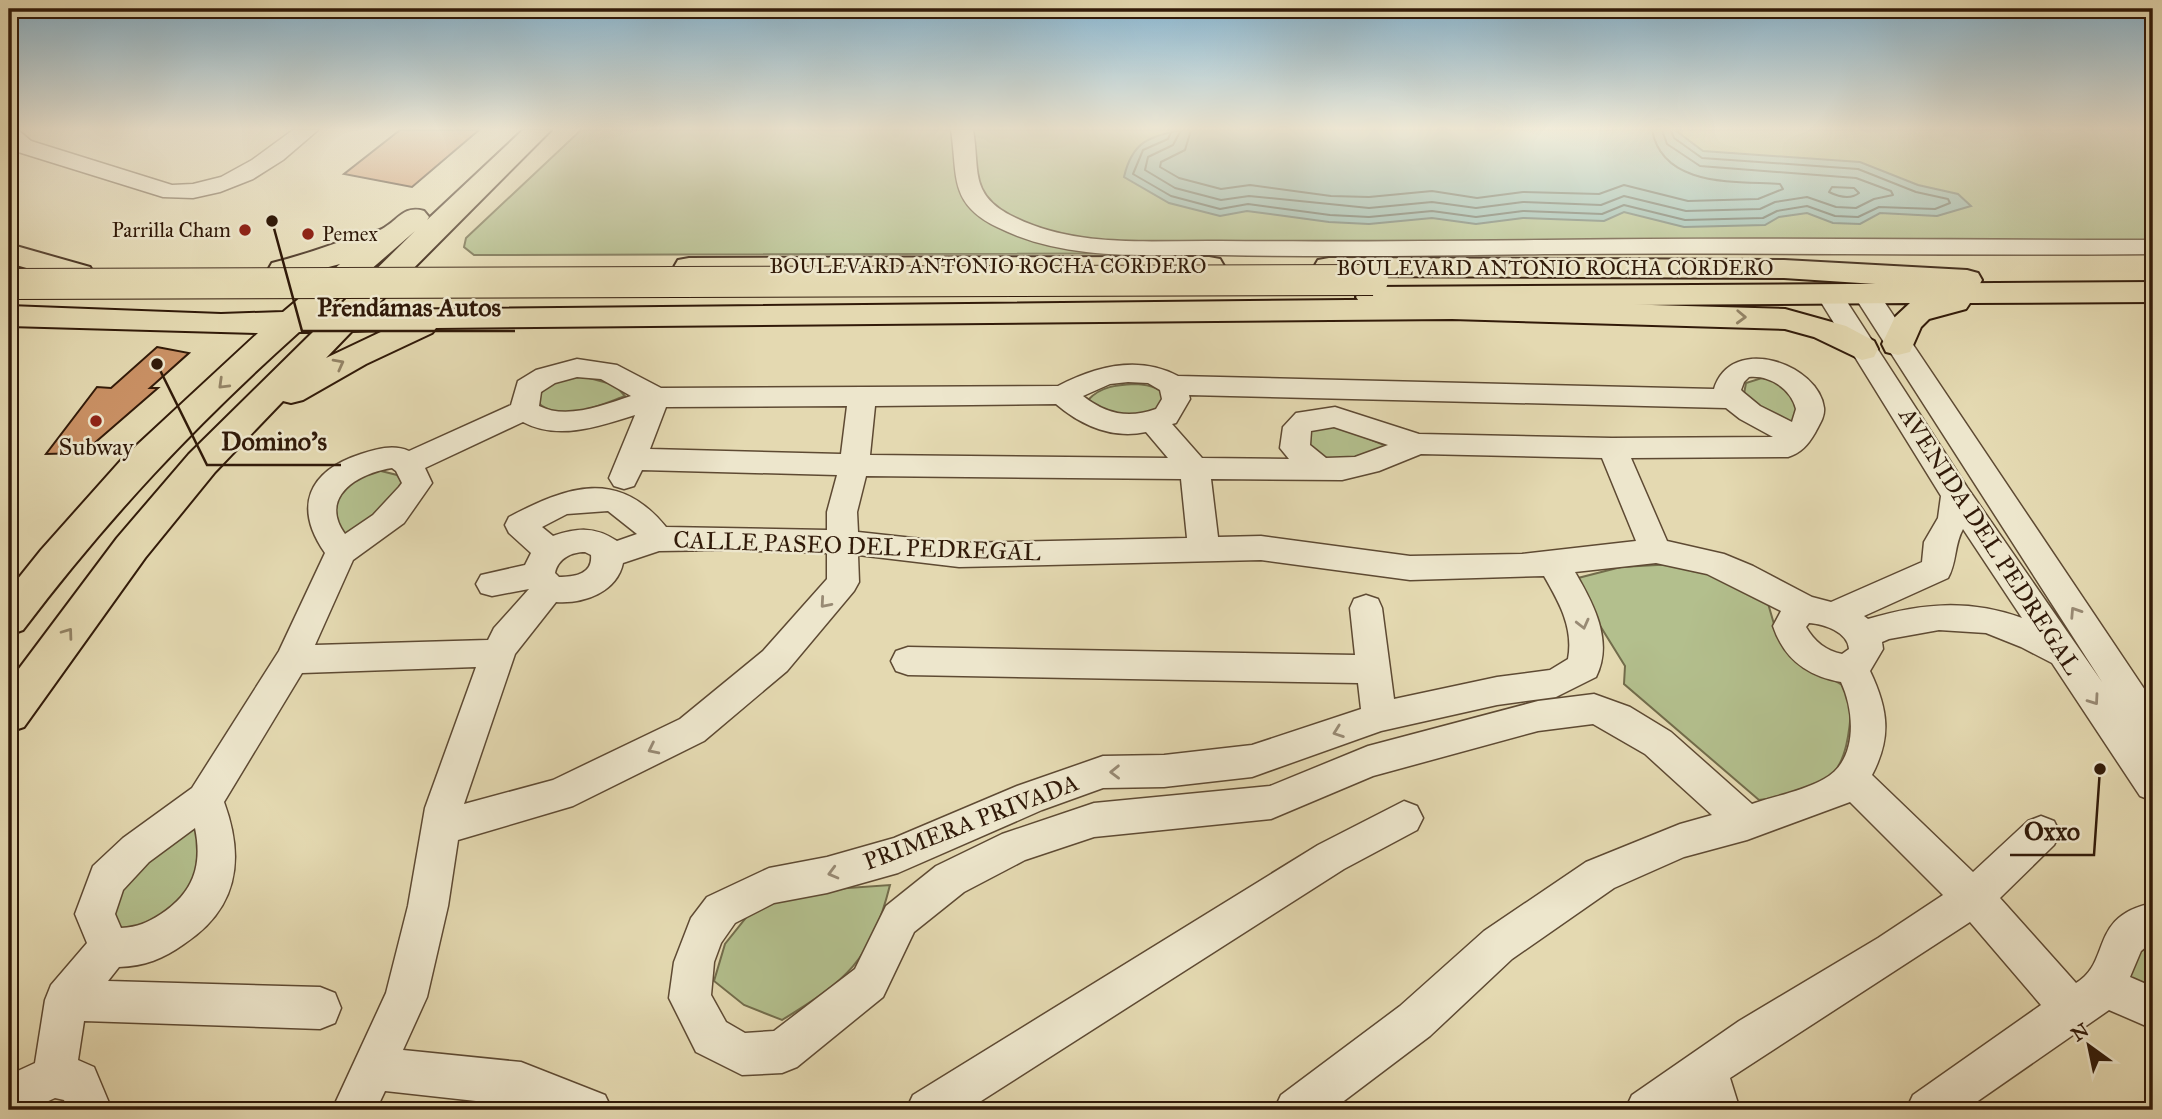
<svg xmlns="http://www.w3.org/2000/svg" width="2162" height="1119" font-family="'IM FELL Great Primer',serif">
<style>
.green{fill:#b3bf8d;stroke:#726c4b;stroke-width:2}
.water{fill:#96bab0;stroke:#6e7a6d;stroke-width:2}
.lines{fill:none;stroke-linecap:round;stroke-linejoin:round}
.shore{stroke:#646a5c;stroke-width:2}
.building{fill:#ca9165;stroke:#311a09;stroke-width:2}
.minor-casing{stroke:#5e4a33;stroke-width:3}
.major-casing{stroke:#311a09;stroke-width:4}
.highway-casing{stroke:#311a09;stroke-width:4}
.minor{fill:#ede6cc;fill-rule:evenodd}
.major{fill:#e4d9b1;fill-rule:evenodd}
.highway{fill:#e4d9b1;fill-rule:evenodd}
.highway-bridge-casing{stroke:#311a09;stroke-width:32;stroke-linecap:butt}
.highway-bridge{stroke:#e4d9b1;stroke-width:30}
.oneway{stroke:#938365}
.oneway2{stroke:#988a74}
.poi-dot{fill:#8f2418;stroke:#ede6cc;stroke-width:2.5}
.labels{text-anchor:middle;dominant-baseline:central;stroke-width:5;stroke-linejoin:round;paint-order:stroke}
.far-poi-label{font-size:21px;fill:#311a09;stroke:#ede6cc;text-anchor:end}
.far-street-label{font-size:21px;fill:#311a09;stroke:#ede6cc}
.poi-label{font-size:24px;fill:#311a09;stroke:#ede6cc}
.street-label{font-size:24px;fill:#311a09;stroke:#ede6cc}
.leader{fill:none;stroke:#311a09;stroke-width:2.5}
.callout-dot{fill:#311a09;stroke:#ede6cc;stroke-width:2.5}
.callout-label{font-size:26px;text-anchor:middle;font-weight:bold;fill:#311a09;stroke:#ede6cc;stroke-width:5;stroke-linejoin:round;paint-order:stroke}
</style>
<rect width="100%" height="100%" fill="#e4d9b1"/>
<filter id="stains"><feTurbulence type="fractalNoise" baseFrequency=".00286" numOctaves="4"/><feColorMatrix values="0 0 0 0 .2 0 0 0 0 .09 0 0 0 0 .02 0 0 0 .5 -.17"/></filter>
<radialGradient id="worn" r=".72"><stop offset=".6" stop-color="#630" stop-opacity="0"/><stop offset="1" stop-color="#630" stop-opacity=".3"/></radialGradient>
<g class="green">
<path d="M581,130H2153V251L474,255L464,247L466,238Z"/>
<path d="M578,375L615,385L625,396C598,406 559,425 536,401C545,382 559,380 578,375Z"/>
<path d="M1765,377L1786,385L1802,404L1795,429L1743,399L1746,383Z"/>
<path d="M1135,384C1152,385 1161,388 1170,401L1150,417L1106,412L1088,400C1101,386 1117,385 1135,384Z"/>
<path d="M1315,426L1340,427L1389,447C1353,463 1348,468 1309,451L1306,434Z"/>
<path d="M373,469L397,475L407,487L343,547L332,536L338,486Z"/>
<path d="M1675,564L1698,569L1767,600L1776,631L1827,676L1842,685L1852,699C1847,774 1837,790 1759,800L1624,684L1625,666L1599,624L1578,578L1621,567Z"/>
<path d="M203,805L208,891L114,940L109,884Z"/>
<path d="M890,885C871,961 846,981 782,1020L744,1005L714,981L725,944L757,904L834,889Z"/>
<path d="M2153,947V996L2130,988C2130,968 2130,950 2153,947Z"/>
</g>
<path class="water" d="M1182,130H1675L1703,151L1860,162L1918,185L1958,194L1971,206L1937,216L1880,213L1860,224L1833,223L1807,213L1779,217L1765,225L1684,227L1624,212L1604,221L1523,218L1476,224L1432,218L1369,224L1329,222L1247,211L1220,216L1169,203L1124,177C1132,142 1149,136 1182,130Z"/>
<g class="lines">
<g class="shore">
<path d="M1172,130L1168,139L1143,150L1133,174L1171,196L1220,209L1248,204L1330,215L1369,217L1432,211L1476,217L1523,211L1602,214L1624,205L1685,220L1763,218L1777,211L1807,206L1835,216L1858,217L1879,207L1935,209L1950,203L1948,199L1916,192L1858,169L1702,158L1674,138L1671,130"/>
<path d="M1181,130L1173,145L1148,157L1145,170L1175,188L1221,200L1249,196L1369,208L1432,202L1476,208L1523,202L1601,205L1624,196L1686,211L1760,209L1775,202L1807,197L1836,207L1856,208L1874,199L1893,195L1891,191L1856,178L1700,166L1667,144L1662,130"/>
<path d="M1191,130L1185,150L1161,162L1160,167L1179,178L1221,189L1250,185L1331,196L1369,197L1432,191L1477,198L1523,192L1599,194L1624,185L1688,201L1758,199L1783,189L1780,184C1736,181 1663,188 1652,130"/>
<path d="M1832,187L1854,188L1859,193C1850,200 1839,197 1829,192Z"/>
</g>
</g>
<g class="building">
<path d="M400,130H479L412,187L344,174Z"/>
<path d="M157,347L189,353L150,388H158L83,453L46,454L97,387L111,388Z"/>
</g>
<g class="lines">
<g class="minor-casing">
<g id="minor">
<path d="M9,130H18L31,141L172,185L193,184L221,177L252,160L293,130H318L283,160L253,179L220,192L193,198L163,197L15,151L9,145Z"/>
<path d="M951,130H973C980,169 969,193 1010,215C1074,249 1150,240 1220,241C1328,242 1437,241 1545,240C1748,237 1950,240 2153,240V254C1950,256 1747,252 1544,254C1437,256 1330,257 1223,255C1147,254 1067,262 997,227C948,203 958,175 951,130Z"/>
<path d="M1829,286L1838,288L1967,487L2102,682L1853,294L1857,288L1866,286L1875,288L2153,702V746L2145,743L2153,755V801L2140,796L2052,663L2021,647L1986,633L1939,630L1889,639L1882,642L1883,649L1870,671C1888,709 1892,737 1872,775L1973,872L2028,821L2041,816L2054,821L2060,833L2054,845L2000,898L2076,983C2112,962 2088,916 2153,903V941L2141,951L2130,977L2153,987V1029L2109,1010L1965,1110H1906L1913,1095L2041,1005L1970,922L1730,1078L1740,1110H1696L1694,1103L1684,1110H1625L1632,1095L1739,1021L1878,938L1943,895L1850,802L1747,840L1684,857L1614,888L1512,959L1430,1036L1332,1110H1274L1281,1095L1400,1006L1484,931L1586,862L1680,824L1712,815L1645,754L1593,724L1538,731L1373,776L1271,819L1094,837L1025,860L964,892L914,932L883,997L797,1067L782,1073L742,1075L696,1052L669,998L674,962L691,918L707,897L769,868L827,857L894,838L1017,786L1103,756L1164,755L1252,745L1361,709L1358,683L908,675L896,671L891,661L896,651L908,647L1355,655L1350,608L1354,599L1366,595L1378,599L1382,608L1394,699L1497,677L1550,670L1568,659C1574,628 1559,602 1544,576L1410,580L1261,560L959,567L858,555L859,582L854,591L787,671L704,741L573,806L458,840L448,906L427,997L403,1050L521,1062L605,1095L612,1110H533L521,1106L385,1091L376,1110H332L386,993L408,906L425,808L476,667L302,673L224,802C245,859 238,909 184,944C163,959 145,966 119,967L108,981L320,987L335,993L341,1008L335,1023L320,1029L84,1021L78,1060L94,1067L112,1110H68L64,1100L55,1098L29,1110H9V1075L35,1063L45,1000L51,985L87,943L75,914L93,866L123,838L192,788L279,651L325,553C293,507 308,471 361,454C377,449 393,444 409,451L511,405L518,381L536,370L577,359L617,365L661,388L1058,386C1096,366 1139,355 1178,376L1714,389C1731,333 1819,364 1824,408C1825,417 1819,425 1815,433C1808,445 1801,453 1788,457L1631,458L1667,541L1724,554L1753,566L1812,597L1831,602L1922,562L1924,542L1938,518L1941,496L1816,294L1820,288ZM577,377L601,379L631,396C603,405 567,420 539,406L541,392L555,383ZM1749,377C1770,375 1791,389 1796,409L1792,422L1760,406L1743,392L1741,390L1744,382ZM1128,382L1148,383L1160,390L1162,399L1156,409C1128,419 1106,414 1083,396L1110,384ZM1189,395L1726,408L1740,419L1773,437L1612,438L1419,434L1335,407L1296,413L1283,427L1280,448L1289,459L1202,458L1172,424L1176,423L1190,399ZM1056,404C1082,426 1113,439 1146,432L1168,458L870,455L875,406ZM847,406L841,454L650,449L666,407ZM635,415L609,478L614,486L624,489L634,486L642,470L837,475L827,512V530L666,527C618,468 568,486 509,517L505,525L509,533L531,553L525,565L481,575L476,584L481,593L492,596L529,589L494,628L488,640L315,645L353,560L404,523L432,483L425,468L523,422C558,441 600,426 635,415ZM1334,427L1388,445L1355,457L1326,458L1310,445L1311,431ZM1421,454L1602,458L1636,541L1522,554L1410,556L1261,536L1218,537L1211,479L1342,480L1379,471ZM392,468L396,471L402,483L399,487L373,515L345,534C318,496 359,473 392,468ZM866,476L1181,479L1187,538L959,543L858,532L857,512ZM608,511L637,534L617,541C594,526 577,528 553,536L542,527L567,514ZM1963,529L2022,618C1969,599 1922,603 1868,619L1864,616L1948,578C1957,562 1954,545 1963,529ZM723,550L827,553V579L763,651L680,719L553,780L464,804L515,654L556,602C584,604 617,592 623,563L659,551ZM585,552L591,555C593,574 575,577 559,577L555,573C558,558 572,552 585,552ZM1656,563L1707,574L1781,611L1773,626C1784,659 1807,676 1841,682C1855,712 1858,761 1824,779C1803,791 1775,796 1752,804L1671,732L1630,707L1594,694L1538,701L1368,746L1270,786L1094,803L1002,834L936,866L886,906L855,969L774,1031L745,1033L726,1022L711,995L714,962L721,943L735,923L774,903L827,893L898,873L1042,810L1103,788L1164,787L1252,777L1381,731L1497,705L1556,697L1596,677C1614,641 1593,603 1575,572ZM1809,623C1824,624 1848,632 1849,649L1842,654C1826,651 1814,641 1806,627ZM195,828C203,866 193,893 161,914C147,923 138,927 121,928L115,914L123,890L149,862Z"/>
<path d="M1404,801L1417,806L1423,818L1417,830L1344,869L967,1110H906L913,1095L1318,845Z"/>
</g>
</g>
<g class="major-casing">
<g id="major">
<path d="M523,130H551L372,310L1452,299L1785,309L1846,326L1874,341L1878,349L1874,357L1862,360L1814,337L1785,329L1452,319L436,328L432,333L366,364L303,400L291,403L283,401L215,472L145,558L24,727L9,732V682L117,538L189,454L313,332H299C194,426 108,518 23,630L9,635V590L41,550L123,458L258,333L9,326V306L221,314L283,312L340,264L283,279L272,277L268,270L272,263C303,255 332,245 361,234C368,232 377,232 382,229C399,220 403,205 424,211L429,217L427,220ZM415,231L334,311H323ZM385,330L326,358L352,331Z"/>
<path d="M1209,257L1220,259L1224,266L1220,273L1209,275L689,276L678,274L674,267L678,260L689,258Z"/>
<path d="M1329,258L1784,260L1967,270L1978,273L1982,280L1978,287L1967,290L1784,278L1329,276L1318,274L1314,267L1318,260Z"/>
</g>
</g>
<g class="highway-casing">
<g id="highway">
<path d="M9,244L90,267L94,274L90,281L79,283L9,263Z"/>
<path d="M2153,282V302L1970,303L1966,309L1929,319L1921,327L1910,352L1898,355L1886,352L1882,344L1895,317L1910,303L1372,307L1361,304L1356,297L1361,290L1372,287Z"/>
</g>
</g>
<use href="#minor" class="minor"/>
<use href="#major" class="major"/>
<use href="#highway" class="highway"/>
<g class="highway-bridge-casing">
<path id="highway-bridge" d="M9,284L1373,280"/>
</g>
<use href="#highway-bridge" class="highway-bridge"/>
</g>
<defs><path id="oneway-chevron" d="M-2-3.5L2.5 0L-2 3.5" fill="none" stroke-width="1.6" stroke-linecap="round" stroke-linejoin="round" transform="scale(1.75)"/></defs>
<g class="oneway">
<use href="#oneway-chevron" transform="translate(1741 317) rotate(2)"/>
<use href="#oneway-chevron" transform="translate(339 364) rotate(-28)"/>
<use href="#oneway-chevron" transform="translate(223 384) rotate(136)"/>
<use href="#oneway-chevron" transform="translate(68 633) rotate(-54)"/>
</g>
<g class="oneway2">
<use href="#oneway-chevron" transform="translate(825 603) rotate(131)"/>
<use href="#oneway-chevron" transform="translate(2075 612) rotate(-123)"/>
<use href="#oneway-chevron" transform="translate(1583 624) rotate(76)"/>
<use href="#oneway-chevron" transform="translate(2094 700) rotate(55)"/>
<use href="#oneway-chevron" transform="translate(1338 732) rotate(160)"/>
<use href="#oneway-chevron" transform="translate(653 749) rotate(154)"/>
<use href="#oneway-chevron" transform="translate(1115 772) rotate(179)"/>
<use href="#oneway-chevron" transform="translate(833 873) rotate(165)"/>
</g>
<linearGradient id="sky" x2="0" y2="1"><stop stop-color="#87b6d2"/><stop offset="0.45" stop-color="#f3eedc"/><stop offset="1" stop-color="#f3eedc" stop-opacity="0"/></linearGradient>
<rect width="2162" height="286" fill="url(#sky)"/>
<g class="poi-dot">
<circle cx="245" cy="230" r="7"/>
<circle cx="308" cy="234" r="7"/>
<circle cx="96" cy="421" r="7"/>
</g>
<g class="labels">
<g class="far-poi-label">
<text x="231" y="230">Parrilla Cham</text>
<text x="322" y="234" text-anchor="start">Pemex</text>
</g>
<g class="far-street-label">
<text x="988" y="266">BOULEVARD ANTONIO ROCHA CORDERO</text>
<text x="1555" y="268">BOULEVARD ANTONIO ROCHA CORDERO</text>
</g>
<g class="poi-label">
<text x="96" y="447">Subway</text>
</g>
<g class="street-label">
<text transform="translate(1990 541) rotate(57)">AVENIDA DEL PEDREGAL</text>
<text transform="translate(857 546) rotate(2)">CALLE PASEO DEL PEDREGAL</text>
<text transform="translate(971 822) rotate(-21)">PRIMERA PRIVADA</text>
</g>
</g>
<path class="leader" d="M272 221L302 331H515M157 364L207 465H341M2100 769L2094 855H2010"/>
<g class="callout-dot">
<circle cx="272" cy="221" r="7"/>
<circle cx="157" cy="364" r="7"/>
<circle cx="2100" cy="769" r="7"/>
</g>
<g class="callout-label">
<text x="409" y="316">Prendamas Autos</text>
<text x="274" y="450">Domino's</text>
<text x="2052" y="840">Oxxo</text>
</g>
<rect width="2162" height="1119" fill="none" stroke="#e4d9b1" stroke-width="35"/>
<rect x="10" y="10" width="2141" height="1098" fill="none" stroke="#311a09" stroke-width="3.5"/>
<rect x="18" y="18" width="2127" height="1084" fill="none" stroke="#311a09" stroke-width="2"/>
<g transform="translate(2089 1046) rotate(327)" stroke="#ede6cc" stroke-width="5" paint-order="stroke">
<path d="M0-5L12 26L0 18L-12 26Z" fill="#311a09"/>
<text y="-10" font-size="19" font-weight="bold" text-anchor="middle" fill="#311a09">N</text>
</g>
<rect width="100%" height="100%" filter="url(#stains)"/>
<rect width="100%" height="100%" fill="url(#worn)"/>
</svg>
